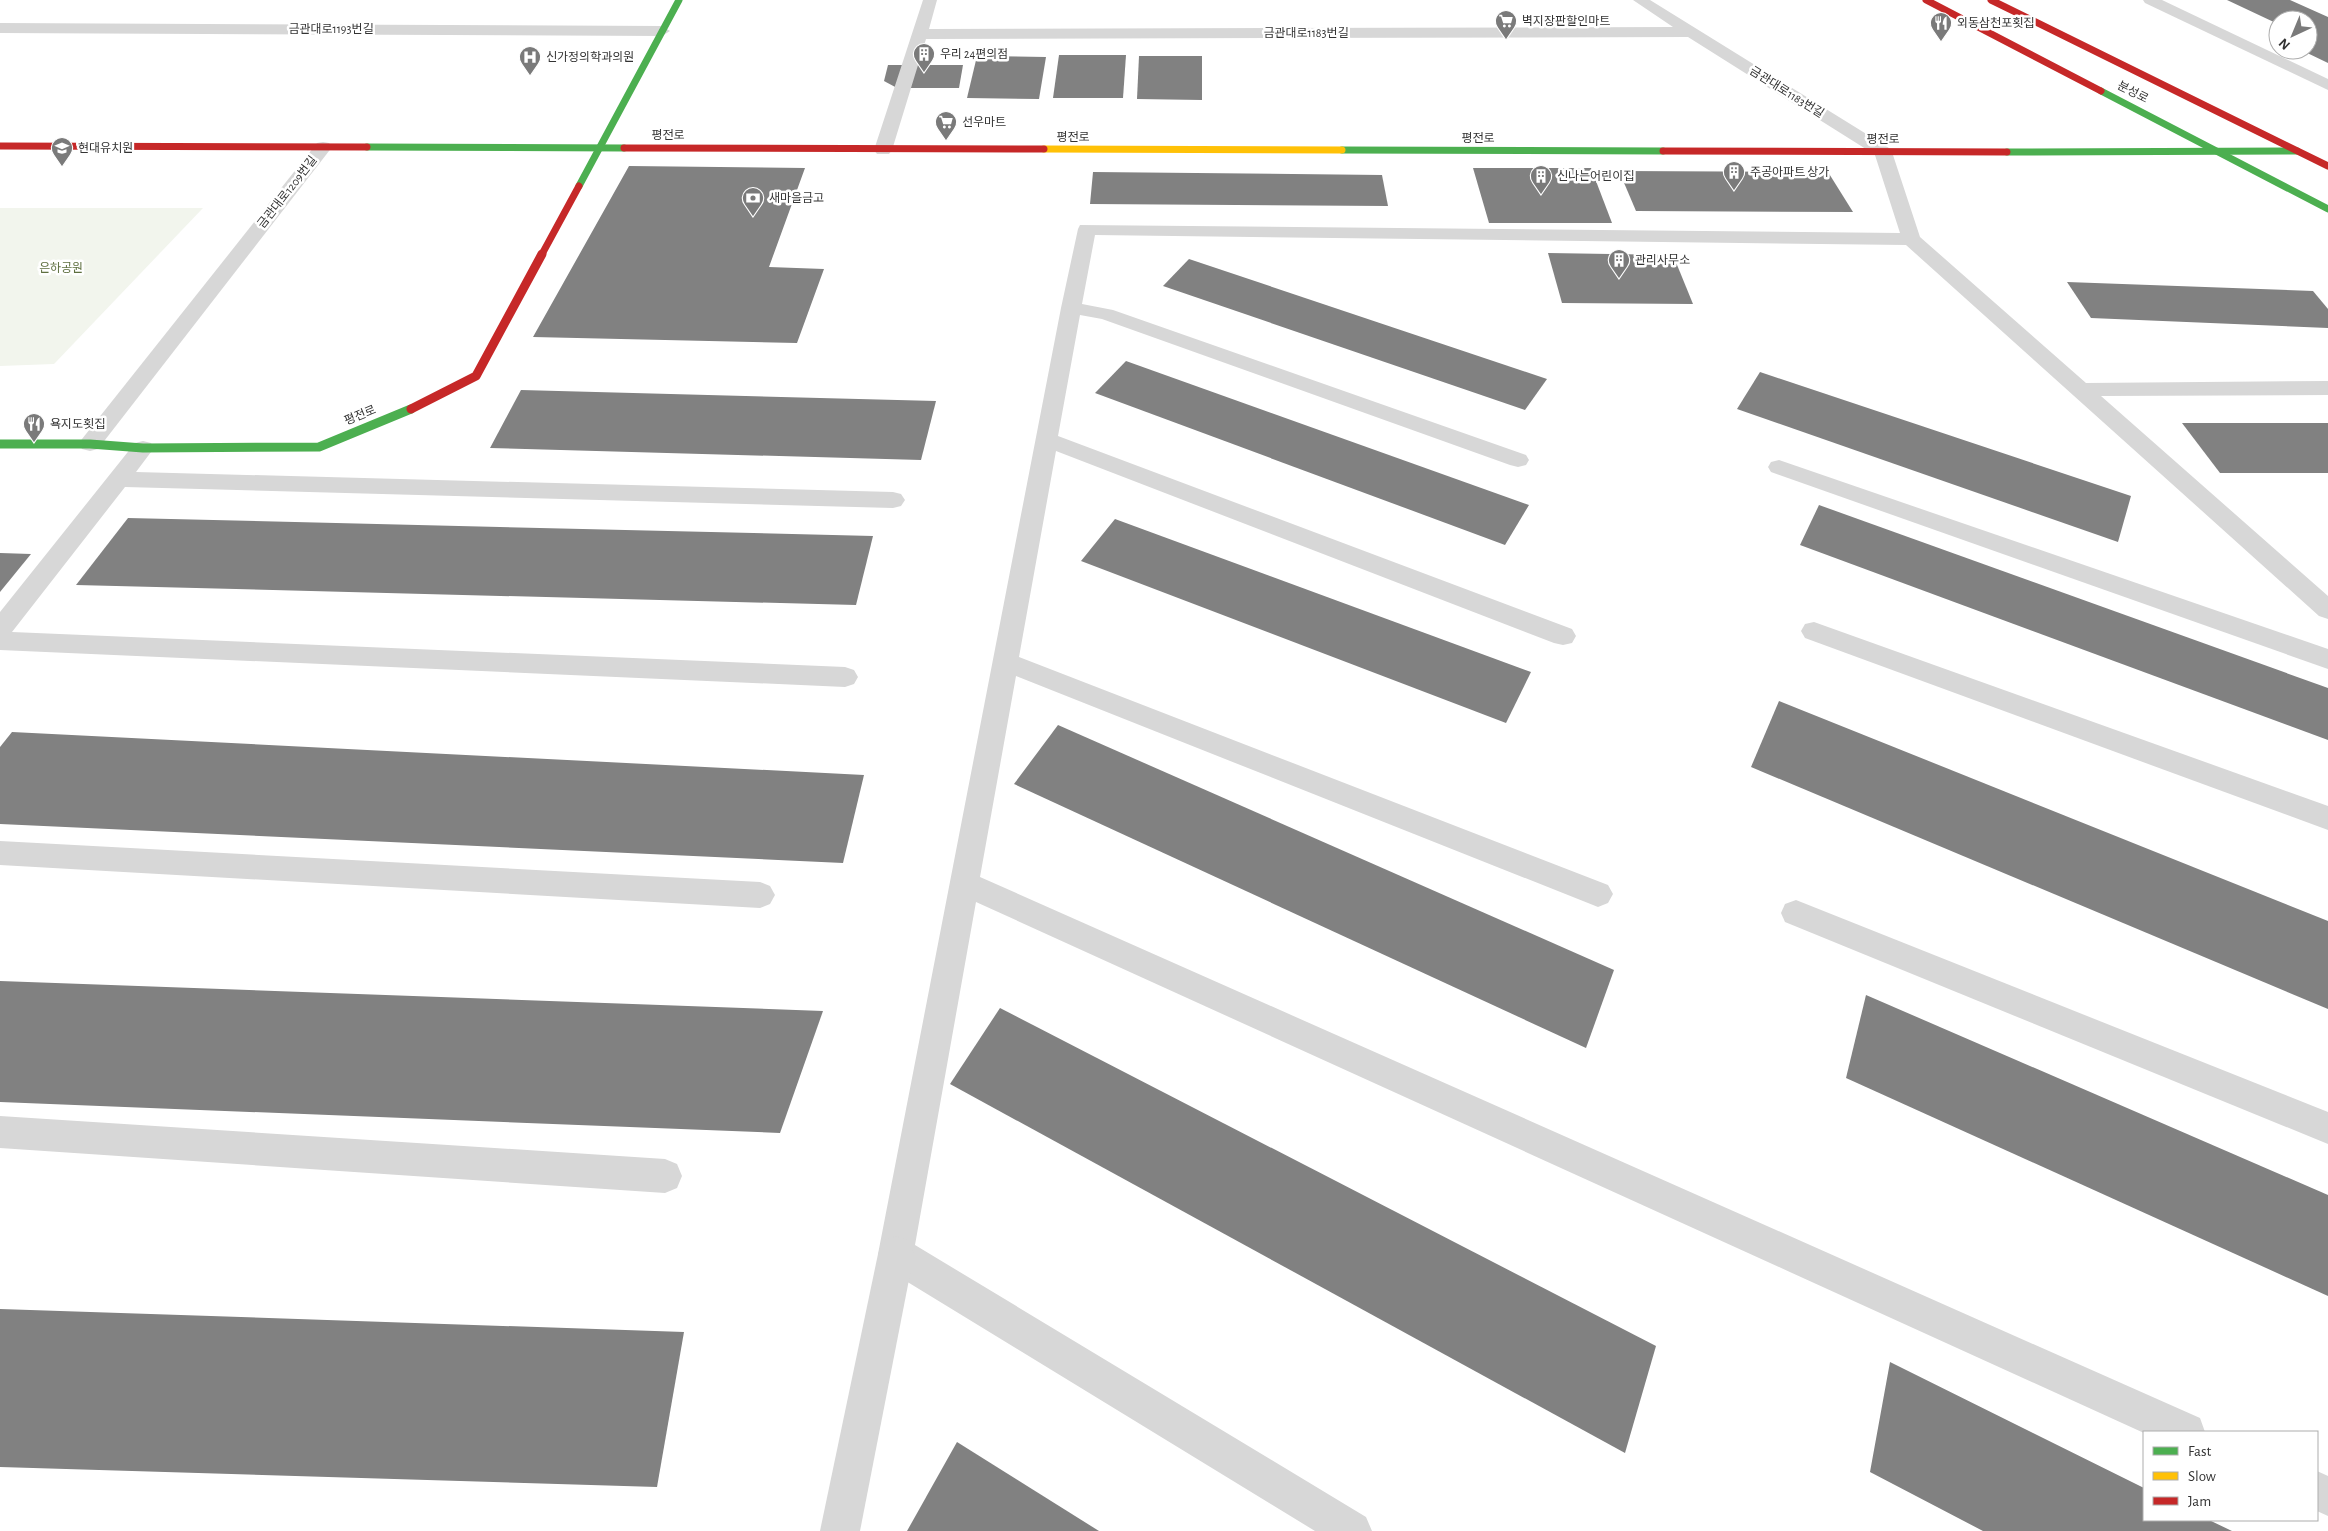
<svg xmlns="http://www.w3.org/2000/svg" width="2328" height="1531" font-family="'Alegreya Sans','Noto Sans KR',sans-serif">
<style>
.green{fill:#f2f5ed}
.building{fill:#818181}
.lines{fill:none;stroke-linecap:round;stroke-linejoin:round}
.lane{fill:#d7d7d7;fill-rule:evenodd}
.street{fill:#d7d7d7;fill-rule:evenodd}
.fast-far1{stroke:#4caf50;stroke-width:7}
.fast{stroke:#4caf50;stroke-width:9}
.slow{stroke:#ffc107;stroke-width:7}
.jam-far1{stroke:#c62828;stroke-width:7}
.jam{stroke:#c62828;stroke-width:9}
.labels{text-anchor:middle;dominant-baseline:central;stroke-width:5;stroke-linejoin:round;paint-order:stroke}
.far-poi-label{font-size:12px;fill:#333;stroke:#fff;text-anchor:start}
.far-street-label{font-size:12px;fill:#333;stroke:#fff}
.far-park-label{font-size:12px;fill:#5e6f3f;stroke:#fff}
</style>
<rect width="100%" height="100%" fill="#fff"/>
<path class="green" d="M0,208H203L54,364L0,366Z"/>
<g class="building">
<path d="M2227,0H2290L2328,17V63L2301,50H2308V40L2311,39L2308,37V20H2278V24Z"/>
<path d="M1059,55H1126L1123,98H1053Z"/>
<path d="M977,56L1046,57L1039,99L967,98Z"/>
<path d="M1139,56H1202V100L1137,99Z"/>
<path d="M888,65H963L959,88H897L884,81Z"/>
<path d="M629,166L805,168L769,267L824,269L797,343L533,337Z"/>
<path d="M1473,168H1591L1612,223H1489Z"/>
<path d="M1619,171L1828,172L1853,212L1636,211Z"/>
<path d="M1093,172L1382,175L1388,206L1090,204Z"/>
<path d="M1548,253L1673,255L1693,304L1562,303Z"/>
<path d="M1189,259L1547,379L1525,410L1163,286Z"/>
<path d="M2067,282L2313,291L2328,309V328L2091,318Z"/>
<path d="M1126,361L1529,505L1505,545L1095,393Z"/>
<path d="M1760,372L2131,496L2118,542L1737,409Z"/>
<path d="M521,390L936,401L921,460L490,448Z"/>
<path d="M2182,423H2328V473H2220Z"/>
<path d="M1819,505L2328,688V740L1800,545Z"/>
<path d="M128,518L873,536L856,605L76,585Z"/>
<path d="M1115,519L1531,672L1506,723L1081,561Z"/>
<path d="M0,553L31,554L0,592Z"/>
<path d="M1779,701L2328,921V1009L1751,767Z"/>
<path d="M1058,725L1614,970L1586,1048L1014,784Z"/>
<path d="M12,732L864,775L843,863L0,824V747Z"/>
<path d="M0,981L823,1011L780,1133L0,1102Z"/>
<path d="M1866,995L2328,1195V1296L1846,1078Z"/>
<path d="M1000,1008L1656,1346L1625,1453L950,1084Z"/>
<path d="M0,1309L684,1332L657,1487L0,1467Z"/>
<path d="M1890,1362L2144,1488V1520H2209L2232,1531H1983L1870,1472Z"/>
<path d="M957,1442L1099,1531H907Z"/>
</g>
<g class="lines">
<g class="lane">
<path d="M2143,0H2162L2328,79V90L2145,3Z"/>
<path d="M1883,147L1889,148L1892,152L1920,237L2086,383L2328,381V395L2101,396L2328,596V619L2319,616L1906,245L1095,235L1082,304L1113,310L1526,455L1529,460L1526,465L1518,467L1510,465L1102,319L1080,315L1058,436L1572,629L1576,636L1572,643L1563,645L1554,643L1056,451L1019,657L1608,885L1613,894L1608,903L1598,907L1588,903L1016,676L980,877L2200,1418L2205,1432L2144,1433L976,902L915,1245L1366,1517L1372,1531H1315L883,1267L878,1254L1061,308L1078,229L1080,225L1900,233L1874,152L1877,148Z"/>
<path d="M143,441L151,443L154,448L136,472L893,492L901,494L905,500L901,506L893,508L125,487L12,632L845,667L854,670L858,677L854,684L845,687L0,650V612L135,443Z"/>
<path d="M1779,460L2328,649V669L1771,472L1768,467L1771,462Z"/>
<path d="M1814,622L2328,806V830L1805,638L1801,631L1805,624Z"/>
<path d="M0,841L760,882L770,886L775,895L770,904L760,908L0,865Z"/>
<path d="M1796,900L2328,1112V1144L1785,922L1781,913L1785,904Z"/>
<path d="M0,1116L665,1159L677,1164L682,1176L677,1188L665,1193L0,1148Z"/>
<path d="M2317,1471L2328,1476V1516L2317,1511Z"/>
</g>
<g class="street">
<path d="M923,0H937L929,29L1673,27L1633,0H1650L1889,148L1892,152L1889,156H1877L1688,37L926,39L892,150L889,154H877L874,150Z"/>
<path d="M0,23L662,26L670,31L662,36L0,33Z"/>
<path d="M323,142L329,143L332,147L329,151L98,449L90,451L82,449L79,444L82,439L317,143Z"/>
<path d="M896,1236L909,1241L914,1254L860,1531H820L878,1254L883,1241Z"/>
</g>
<g class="fast-far1">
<path d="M2101,91L2328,209"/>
<path d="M367,147L624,148"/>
<path d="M1342,150L1663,151"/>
<path d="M2007,152L2297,151"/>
<path d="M579,186L679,0"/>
</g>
<path class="fast" d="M0,444H90L143,448L319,447L411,409"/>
<path class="slow" d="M1044,149L1342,150"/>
<g class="jam-far1">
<path d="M1926,0L2101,91"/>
<path d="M1991,0L2328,166"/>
<path d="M0,146L367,147"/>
<path d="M624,148L1044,149"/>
<path d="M1663,151L2007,152"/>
<path d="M541,256L579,186"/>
</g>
<path class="jam" d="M411,409L476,376L542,254"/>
</g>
<defs>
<g id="supermarket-pin" transform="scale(1.125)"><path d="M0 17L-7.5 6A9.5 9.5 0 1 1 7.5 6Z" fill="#7a7a7a" stroke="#fff"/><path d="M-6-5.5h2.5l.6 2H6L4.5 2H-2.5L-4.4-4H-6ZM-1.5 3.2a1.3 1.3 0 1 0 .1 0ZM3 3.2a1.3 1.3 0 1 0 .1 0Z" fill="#fff"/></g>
<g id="restaurant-pin" transform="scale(1.125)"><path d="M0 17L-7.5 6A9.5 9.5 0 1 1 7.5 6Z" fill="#7a7a7a" stroke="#fff"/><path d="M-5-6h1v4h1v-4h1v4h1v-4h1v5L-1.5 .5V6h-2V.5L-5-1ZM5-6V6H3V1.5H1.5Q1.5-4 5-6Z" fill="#fff"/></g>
<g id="building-pin" transform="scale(1.125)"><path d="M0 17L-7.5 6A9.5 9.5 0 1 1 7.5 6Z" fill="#7a7a7a" stroke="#fff"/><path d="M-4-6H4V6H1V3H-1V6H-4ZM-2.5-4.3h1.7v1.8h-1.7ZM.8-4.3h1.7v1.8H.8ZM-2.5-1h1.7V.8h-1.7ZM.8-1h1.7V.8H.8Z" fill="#fff"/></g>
<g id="hospital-pin" transform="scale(1.125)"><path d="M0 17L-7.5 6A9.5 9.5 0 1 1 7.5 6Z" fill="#7a7a7a" stroke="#fff"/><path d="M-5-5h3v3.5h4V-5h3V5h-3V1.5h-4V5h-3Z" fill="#fff"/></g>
<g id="school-pin" transform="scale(1.125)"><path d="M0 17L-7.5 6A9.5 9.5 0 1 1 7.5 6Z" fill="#7a7a7a" stroke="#fff"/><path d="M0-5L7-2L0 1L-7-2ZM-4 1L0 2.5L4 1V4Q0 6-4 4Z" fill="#fff"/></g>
<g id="bank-pin" transform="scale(1.125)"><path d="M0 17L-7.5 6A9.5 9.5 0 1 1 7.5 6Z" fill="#7a7a7a" stroke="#fff"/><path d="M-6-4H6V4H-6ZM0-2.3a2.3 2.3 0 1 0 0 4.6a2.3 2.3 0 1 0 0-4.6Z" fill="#fff"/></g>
</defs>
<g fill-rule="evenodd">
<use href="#supermarket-pin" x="1506" y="21"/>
<use href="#restaurant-pin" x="1941" y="23"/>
<use href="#building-pin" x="924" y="54"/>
<use href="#hospital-pin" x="530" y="57"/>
<use href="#supermarket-pin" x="946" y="122"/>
<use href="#school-pin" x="62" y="148"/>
<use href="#building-pin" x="1734" y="172"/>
<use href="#building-pin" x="1541" y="176"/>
<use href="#bank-pin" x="753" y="198"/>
<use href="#building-pin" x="1619" y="260"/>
<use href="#restaurant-pin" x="34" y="424"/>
</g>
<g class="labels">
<g class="far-poi-label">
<text x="1522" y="21">벽지장판할인마트</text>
<text x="1957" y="23">외동삼천포횟집</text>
<text x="940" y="54">우리 24편의점</text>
<text x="546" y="57">신가정의학과의원</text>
<text x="962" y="122">선우마트</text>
<text x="78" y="148">현대유치원</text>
<text x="1750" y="172">주공아파트 상가</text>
<text x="1557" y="176">신나는어린이집</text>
<text x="769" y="198">새마을금고</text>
<text x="1635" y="260">관리사무소</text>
<text x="50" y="424">욕지도횟집</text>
</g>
<g class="far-street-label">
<text x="331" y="29">금관대로1193번길</text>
<text x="1306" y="33">금관대로1183번길</text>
<text transform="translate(1787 92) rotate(32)">금관대로1183번길</text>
<text transform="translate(2133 92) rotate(27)">분성로</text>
<text x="668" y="135">평전로</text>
<text x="1073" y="137">평전로</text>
<text x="1478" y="138">평전로</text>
<text x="1883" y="139">평전로</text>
<text transform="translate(287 192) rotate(-52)">금관대로1209번길</text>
<text transform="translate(360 415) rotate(-22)">평전로</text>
</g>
<g class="far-park-label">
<text x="61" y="268">은하공원</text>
</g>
</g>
<rect x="2143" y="1431" width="175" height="90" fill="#ffffff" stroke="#adadad"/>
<rect x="2153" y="1447" width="25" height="8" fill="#4caf50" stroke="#adadad"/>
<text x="2188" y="1456" font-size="15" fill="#333333">Fast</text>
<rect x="2153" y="1472" width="25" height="8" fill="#ffc107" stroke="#adadad"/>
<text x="2188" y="1481" font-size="15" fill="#333333">Slow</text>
<rect x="2153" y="1497" width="25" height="8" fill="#c62828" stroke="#adadad"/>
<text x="2188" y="1506" font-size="15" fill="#333333">Jam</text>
<g transform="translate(2293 35) rotate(224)"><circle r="24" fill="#ffffff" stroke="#adadad"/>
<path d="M0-4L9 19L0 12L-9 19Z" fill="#7a7a7a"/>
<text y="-8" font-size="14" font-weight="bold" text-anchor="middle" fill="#333333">N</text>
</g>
</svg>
